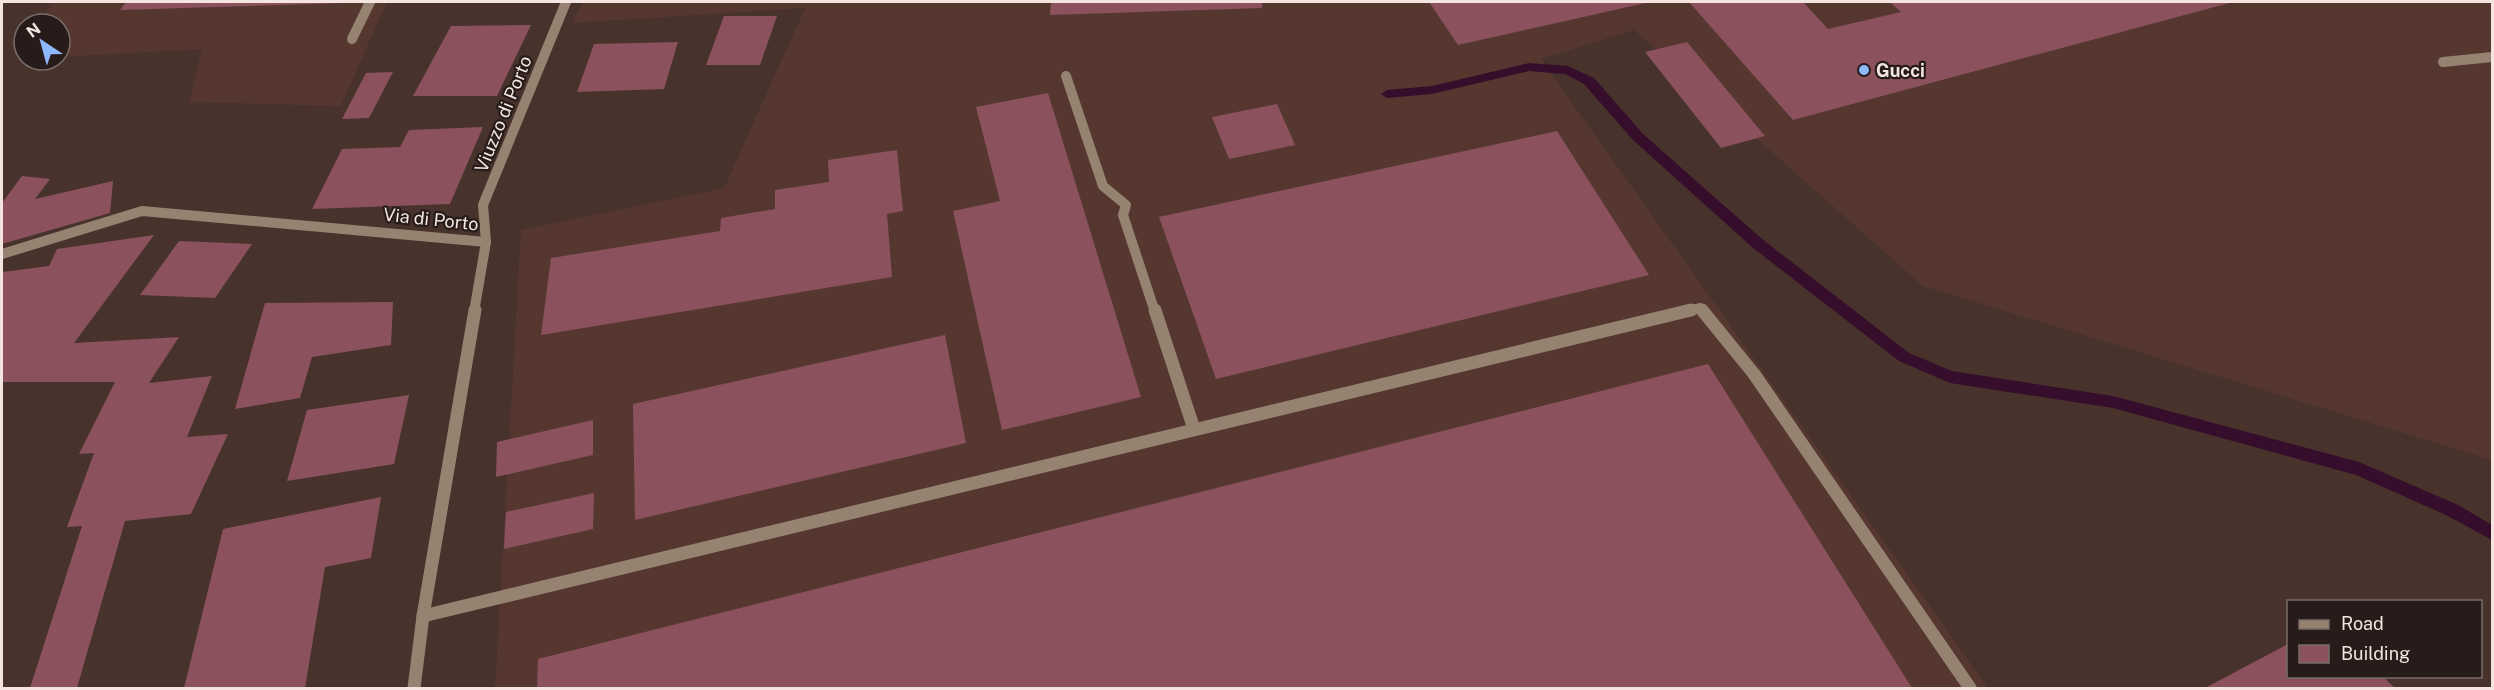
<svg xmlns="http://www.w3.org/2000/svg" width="2494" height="690" font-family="'Public Sans',sans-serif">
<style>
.built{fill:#553730}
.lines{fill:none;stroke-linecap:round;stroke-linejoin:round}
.stream{fill:#360d2a;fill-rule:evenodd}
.building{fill:#8b525e}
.lane-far1{stroke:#968271;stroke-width:10}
.lane{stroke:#968271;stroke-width:13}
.street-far1{stroke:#968271;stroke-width:10}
.street{stroke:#968271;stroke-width:13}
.poi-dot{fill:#8eb9fd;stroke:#271c1a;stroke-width:2}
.labels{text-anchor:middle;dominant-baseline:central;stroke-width:4.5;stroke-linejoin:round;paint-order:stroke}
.poi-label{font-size:18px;font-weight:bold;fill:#f4e5e1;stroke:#271c1a;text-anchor:start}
.street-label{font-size:18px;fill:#f4e5e1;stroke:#271c1a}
</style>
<rect width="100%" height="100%" fill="#48322c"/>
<g class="built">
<path d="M53,2H387L341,106L189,102L202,49L60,57V24H38Z"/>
<path d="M583,2H2492V460L1923,286L1634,30L1541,59L1988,688H495L521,230L724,188L805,8L572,23Z"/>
</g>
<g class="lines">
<path class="stream" d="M1529,63L1568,66L1594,78L1643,134L1762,239L1909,353L1952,371L2113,396L2359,462L2458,505L2492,525V540L2446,515L2356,475L2113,408L1950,383L1899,361L1752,247L1633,140L1584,84L1565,74L1529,71L1432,94L1387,98L1381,94L1387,90L1432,86Z"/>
</g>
<g class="building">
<path d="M126,2H344V3L120,10Z"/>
<path d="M1051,2H1262V8L1050,15Z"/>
<path d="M1429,2H1650L1458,45Z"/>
<path d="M1689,2H1803L1828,29L1901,12L1890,2H2233L1793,120Z"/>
<path d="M724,16H777L760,65H706Z"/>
<path d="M531,25L497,96H413L451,26Z"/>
<path d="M678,42L664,89L577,92L594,44Z"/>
<path d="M1687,42L1765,136L1721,148L1645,52Z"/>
<path d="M393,72L369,118L342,119L366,73Z"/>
<path d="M1048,93L1141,397L1002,430L953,211L1000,201L976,107Z"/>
<path d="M1277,104L1295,145L1229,159L1212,117Z"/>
<path d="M483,127L450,204L312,209L342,149L400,147L409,130Z"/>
<path d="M1557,131L1649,275L1216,379L1159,217Z"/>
<path d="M897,150L903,211L887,214L892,277L541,335L551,258L720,231L721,218L775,209V190L829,182L828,160Z"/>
<path d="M22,176L50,179L35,199L113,181L110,213L2,244V203Z"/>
<path d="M154,235L74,343L179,337L149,383L212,376L187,437L228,434L191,514L125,521L77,688H30L82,526L67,527L94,453L79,454L115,382H2V272L49,266L57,249Z"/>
<path d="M179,241L252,244L215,298L140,295Z"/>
<path d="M393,302L391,345L312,357L300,398L235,409L265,303Z"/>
<path d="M945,335L966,443L635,520L633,404Z"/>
<path d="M1708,364L1912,688H537L538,659Z"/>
<path d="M409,395L394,464L287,481L307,410Z"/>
<path d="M593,420V455L496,477L497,442Z"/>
<path d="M594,493L593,529L504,549L506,512Z"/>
<path d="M381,497L371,558L325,567L305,688H184L223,529Z"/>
<path d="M2288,644V676H2382L2395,688H2205Z"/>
</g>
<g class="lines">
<g class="lane-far1">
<path d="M352,39L370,2"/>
<path d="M2443,62L2492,57"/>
<path d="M1066,76L1103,186L1126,205L1123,215L1155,312"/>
<path d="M1685,312L1700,308L1703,312"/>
</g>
<g class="lane">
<path d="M1155,310L1194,429"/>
<path d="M1702,310L1754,374L1970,688"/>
<path d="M423,616L1691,310"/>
</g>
<g class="street-far1">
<path d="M486,242L483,205L566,2"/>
<path d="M2,254L142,211L486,242L474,312"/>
</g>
<path class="street" d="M414,688L423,616L475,310"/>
</g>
<circle class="poi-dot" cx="1864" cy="70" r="6"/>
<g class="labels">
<g class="poi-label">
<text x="1876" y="70">Gucci</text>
</g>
<g class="street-label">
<text transform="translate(503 114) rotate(-68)">Viuzzo di Porto</text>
<text transform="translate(431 219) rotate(6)">Via di Porto</text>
</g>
</g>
<rect width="2494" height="690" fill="none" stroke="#f4e5e1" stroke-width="6"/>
<rect x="2287" y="600" width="195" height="78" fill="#271c1a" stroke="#796c6a" stroke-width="1.5"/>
<rect x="2299" y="620" width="30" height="9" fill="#968271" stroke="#796c6a" stroke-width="1.5"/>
<text x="2341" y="630" font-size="18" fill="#f4e5e1">Road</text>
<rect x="2299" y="645" width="30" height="18" fill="#8b525e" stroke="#796c6a" stroke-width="1.5"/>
<text x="2341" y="660" font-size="18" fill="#f4e5e1">Building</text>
<g transform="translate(42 42) rotate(324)"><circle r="28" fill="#271c1a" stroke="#796c6a" stroke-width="1.5"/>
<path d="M0-4.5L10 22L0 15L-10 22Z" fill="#8eb9fd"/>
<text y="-9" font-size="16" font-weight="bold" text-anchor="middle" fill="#f4e5e1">N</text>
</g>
</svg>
